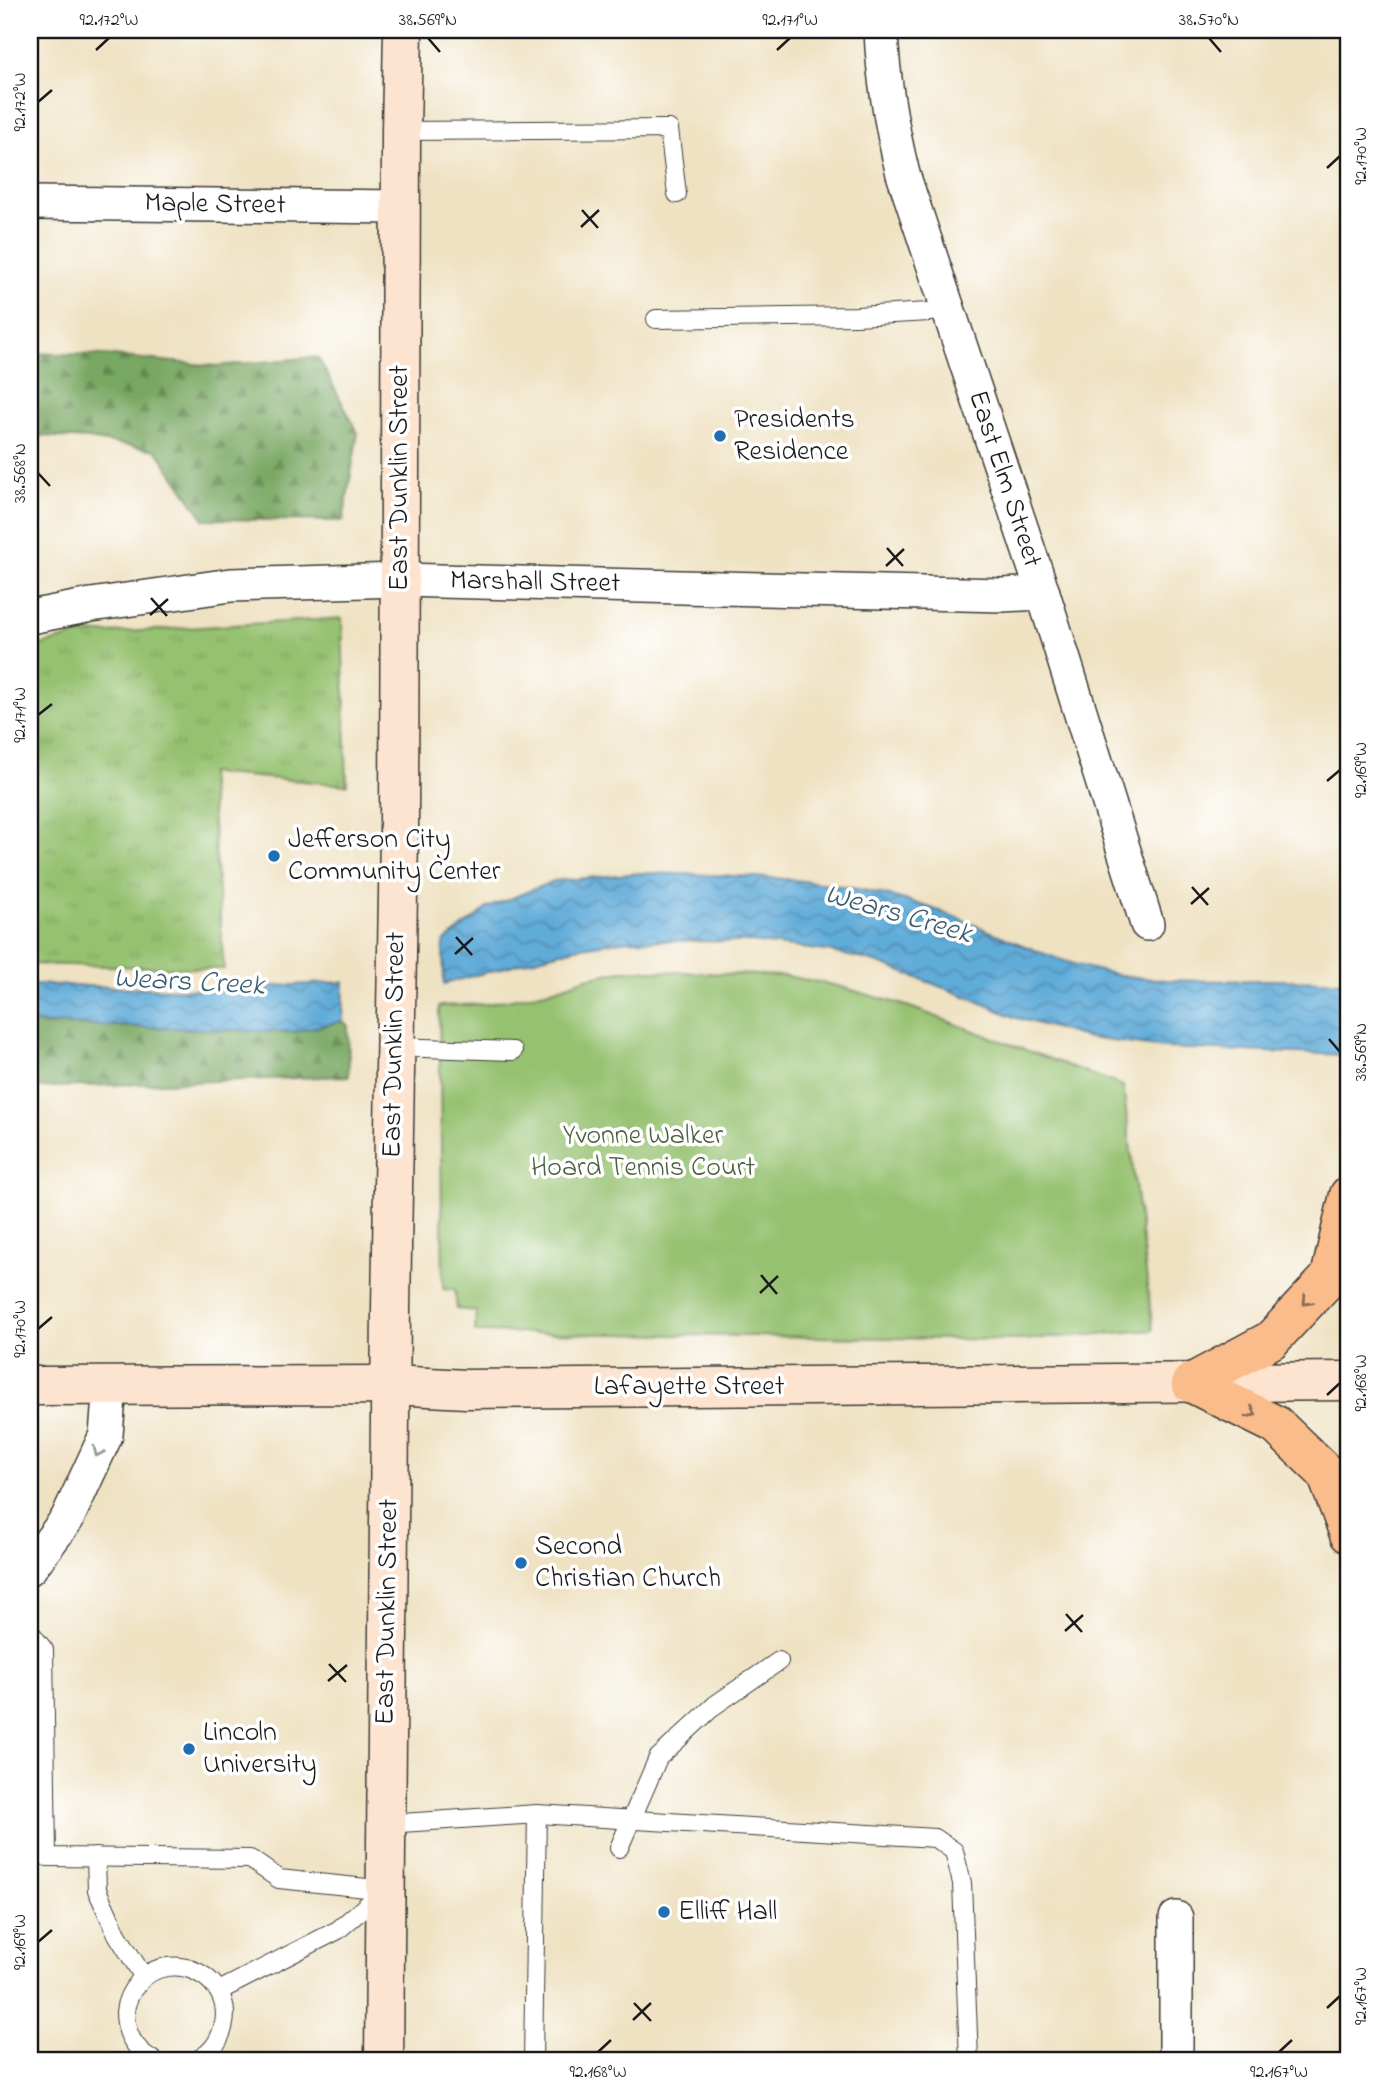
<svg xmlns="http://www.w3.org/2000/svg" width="1379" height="2090" font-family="'Indie Flower',sans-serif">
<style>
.grass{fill:url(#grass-tufts);stroke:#586e46;stroke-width:2}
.forest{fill:url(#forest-firs);stroke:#4a623f;stroke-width:2}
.park{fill:#95c16f;stroke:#586e46;stroke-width:2}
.water{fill:url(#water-waves);stroke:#3e647a;stroke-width:2}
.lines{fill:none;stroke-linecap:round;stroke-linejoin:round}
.lane-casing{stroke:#3c3a35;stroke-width:20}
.street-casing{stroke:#3c3a35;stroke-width:36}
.secondary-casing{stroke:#3c3a35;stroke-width:41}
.highway-casing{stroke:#3c3a35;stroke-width:41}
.lane{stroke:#fff;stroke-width:18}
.street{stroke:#fff;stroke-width:33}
.secondary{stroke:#fde4d1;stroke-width:38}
.highway{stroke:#fabc8b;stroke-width:38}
.oneway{stroke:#8b6c54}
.oneway2{stroke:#999}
.ticks{fill:none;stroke:#1c1c1c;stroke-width:2.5}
.poi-dot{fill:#1f6fb2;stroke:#fff;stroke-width:2.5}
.labels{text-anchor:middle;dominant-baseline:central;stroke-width:7;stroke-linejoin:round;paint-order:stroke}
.street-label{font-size:28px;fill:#1c1c1c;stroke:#fff}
.poi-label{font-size:28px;fill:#1c1c1c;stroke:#fff;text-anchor:start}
.park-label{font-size:28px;fill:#4c5e3d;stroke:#fff}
.water-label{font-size:30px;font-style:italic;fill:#3b5d71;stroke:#fff}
.neatline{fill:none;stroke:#1c1c1c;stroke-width:2.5}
.ticks-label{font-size:18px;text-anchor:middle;fill:#1c1c1c}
</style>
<defs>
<pattern id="grass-tufts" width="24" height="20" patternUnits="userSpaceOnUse" patternTransform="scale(1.75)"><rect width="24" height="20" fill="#95c16f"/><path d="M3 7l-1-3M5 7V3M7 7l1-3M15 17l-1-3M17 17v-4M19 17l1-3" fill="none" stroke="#80a560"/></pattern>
<pattern id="forest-firs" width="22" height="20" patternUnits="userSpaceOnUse" patternTransform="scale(1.75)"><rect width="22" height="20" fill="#78a762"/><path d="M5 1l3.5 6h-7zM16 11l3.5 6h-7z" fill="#628750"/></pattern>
<pattern id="water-waves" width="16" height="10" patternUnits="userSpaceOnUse" patternTransform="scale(1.75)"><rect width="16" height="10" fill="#61acd9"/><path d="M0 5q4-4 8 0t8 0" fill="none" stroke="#4f8baf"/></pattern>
</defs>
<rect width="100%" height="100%" fill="#fff"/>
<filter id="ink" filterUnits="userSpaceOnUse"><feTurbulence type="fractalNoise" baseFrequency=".0143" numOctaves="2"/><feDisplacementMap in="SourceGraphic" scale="14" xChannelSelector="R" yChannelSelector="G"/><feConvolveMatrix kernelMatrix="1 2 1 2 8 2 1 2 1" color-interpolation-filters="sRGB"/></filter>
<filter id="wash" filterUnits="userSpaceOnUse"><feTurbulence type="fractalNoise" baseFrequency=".00686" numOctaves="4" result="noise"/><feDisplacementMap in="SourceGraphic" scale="28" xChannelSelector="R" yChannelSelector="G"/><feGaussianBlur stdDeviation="1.57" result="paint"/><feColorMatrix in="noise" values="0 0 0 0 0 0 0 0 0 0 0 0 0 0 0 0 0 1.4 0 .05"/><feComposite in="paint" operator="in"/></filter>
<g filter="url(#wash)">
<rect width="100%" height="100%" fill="#efe2c2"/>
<path class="grass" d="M342,618L347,785L209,773L224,969L30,964V648L78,635Z"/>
<g class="forest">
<path d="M30,353L102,355L215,366L318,357L358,433L343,521L204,519L156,450L88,439L30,435Z"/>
<path d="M343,1021L348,1026L349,1076L30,1088V1023L293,1032Z"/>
</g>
<path class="park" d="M626,970L786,976L834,985L907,1006L1123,1086L1153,1330L1022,1340L475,1332L476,1311L457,1309L455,1290L443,1289L439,1006L486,1004L546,992L587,978Z"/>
<g class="water">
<path d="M640,873C737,875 834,876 928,907C984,926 1038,956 1096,970C1156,985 1214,980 1275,980C1300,980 1325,981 1349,982V1055L1164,1048L1089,1038L1014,1017L973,999L876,962L827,951L751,942L627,940L575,948L444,984L443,943L487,908L554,881Z"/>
<path d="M344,982L343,1021L293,1032L30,1023V984L207,990Z"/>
</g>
</g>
<g filter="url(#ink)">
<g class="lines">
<g class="lane-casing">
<g id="lane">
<path d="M401,131L669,129L677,194"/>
<path d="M656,319L856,316L948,311"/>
<path d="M394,1047L513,1051"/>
<path d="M30,1632L44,1650L47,1857L250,1859L279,1879L386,1890"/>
<path d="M386,1824L537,1814L935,1838L954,1851L962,1883L969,2060"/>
<path d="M619,1848L658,1758L715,1705L779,1661"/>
<path d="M96,1857L97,1890L117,1934L143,1976"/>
<path d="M219,1991L338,1930L382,1892"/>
<path d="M153,2060C135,2050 125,2033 125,2012C126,2001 131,1991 138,1983C171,1945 237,1978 223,2028C219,2042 210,2054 197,2060"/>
<path d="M533,2060L537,1814"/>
</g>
</g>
<g class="street-casing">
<g id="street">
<path d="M881,30C883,80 891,126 903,174L1043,593L1147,924"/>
<path d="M30,203L401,207"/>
<path d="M30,617L91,605L231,585L399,580L1002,595L1043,593"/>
<path d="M30,1568L67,1519L106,1435L110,1385"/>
<path d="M1176,1918V2060"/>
</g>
</g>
<g class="secondary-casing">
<g id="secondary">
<path d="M30,1386L391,1385L466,1389L1349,1381"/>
<path d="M384,2060L391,1309L399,834L401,131L403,30"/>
</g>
</g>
<g class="highway-casing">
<g id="highway">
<path d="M1191,1383L1271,1340L1330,1277L1349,1195"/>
<path d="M1191,1383L1276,1425L1326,1473L1349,1534"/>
</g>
</g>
<use href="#lane" class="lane"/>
<use href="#street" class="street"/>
<use href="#secondary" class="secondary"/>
<use href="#highway" class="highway"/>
</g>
<defs><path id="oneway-chevron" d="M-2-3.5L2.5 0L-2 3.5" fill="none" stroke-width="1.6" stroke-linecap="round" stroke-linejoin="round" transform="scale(1.75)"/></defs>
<g class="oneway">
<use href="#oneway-chevron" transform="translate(1307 1301) rotate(133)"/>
<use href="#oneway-chevron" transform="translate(1252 1413) rotate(26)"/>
</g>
<use class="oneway2" href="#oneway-chevron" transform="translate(98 1452) rotate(115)"/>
</g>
<path class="ticks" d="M428,38L440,52M1209,38L1221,52M96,50L109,38M777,50L790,38M38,102L52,90M1327,168L1340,156M582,210L598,228M581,227L599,210M38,473L50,486M887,548L903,566M886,566L904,549M151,598L167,616M150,615L168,599M38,715L52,704M1327,781L1340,770M1192,887L1208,905M1191,904L1209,888M456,937L472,955M455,954L473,938M1329,1039L1340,1052M761,1275L777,1294M760,1293L778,1276M38,1329L52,1317M1327,1395L1340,1383M1066,1614L1082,1632M1065,1631L1083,1615M329,1664L346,1682M328,1681L347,1665M38,1942L52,1930M634,2003L651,2021M1327,2008L1340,1996M633,2020L651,2003M598,2052L611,2040M1279,2052L1292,2040"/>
<g class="poi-dot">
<circle cx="720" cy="436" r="7"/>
<circle cx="274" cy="856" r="7"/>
<circle cx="521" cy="1563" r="7"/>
<circle cx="189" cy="1749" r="7"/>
<circle cx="664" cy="1912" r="7"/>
</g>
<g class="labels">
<g class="street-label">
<text transform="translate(215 205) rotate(1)">Maple Street</text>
<text transform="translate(400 478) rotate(-90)">East Dunklin Street</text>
<text transform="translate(1004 479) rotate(72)">East Elm Street</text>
<text transform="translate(535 583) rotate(1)">Marshall Street</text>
<text transform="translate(395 1045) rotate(-89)">East Dunklin Street</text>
<text x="689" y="1387">Lafayette Street</text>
<text transform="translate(388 1612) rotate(-89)">East Dunklin Street</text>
</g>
<g class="poi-label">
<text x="734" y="420">Presidents<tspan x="734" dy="32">Residence</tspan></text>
<text x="288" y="840">Jefferson City<tspan x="288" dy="32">Community Center</tspan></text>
<text x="535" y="1547">Second<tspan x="535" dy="32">Christian Church</tspan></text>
<text x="203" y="1733">Lincoln<tspan x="203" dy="32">University</tspan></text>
<text x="678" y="1912">Elliff Hall</text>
</g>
<g class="park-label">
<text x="643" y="1136">Yvonne Walker<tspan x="643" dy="32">Hoard Tennis Court</tspan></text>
</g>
<g class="water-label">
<text transform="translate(898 915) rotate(16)">Wears Creek</text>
<text transform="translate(189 983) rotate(3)">Wears Creek</text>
</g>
</g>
<rect width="1379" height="2090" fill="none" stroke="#fff" stroke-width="77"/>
<rect x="38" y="38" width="1302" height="2014" class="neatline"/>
<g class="ticks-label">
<text x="109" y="25">92.172°W</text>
<text x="428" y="25">38.569°N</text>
<text x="790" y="25">92.171°W</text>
<text x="1209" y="25">38.570°N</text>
<text transform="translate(19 102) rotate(-90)" y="6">92.172°W</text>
<text transform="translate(1360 156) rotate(-90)" y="6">92.170°W</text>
<text transform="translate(19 473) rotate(-90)" y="6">38.568°N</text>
<text transform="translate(19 715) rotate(-90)" y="6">92.171°W</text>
<text transform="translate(1360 770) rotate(-90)" y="6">92.169°W</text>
<text transform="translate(1360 1052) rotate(-90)" y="6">38.569°N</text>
<text transform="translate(19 1329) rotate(-90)" y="6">92.170°W</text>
<text transform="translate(1360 1383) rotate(-90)" y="6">92.168°W</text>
<text transform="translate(19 1942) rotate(-90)" y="6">92.169°W</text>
<text transform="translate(1360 1996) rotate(-90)" y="6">92.167°W</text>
<text x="598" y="2077">92.168°W</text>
<text x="1279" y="2077">92.167°W</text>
</g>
</svg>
